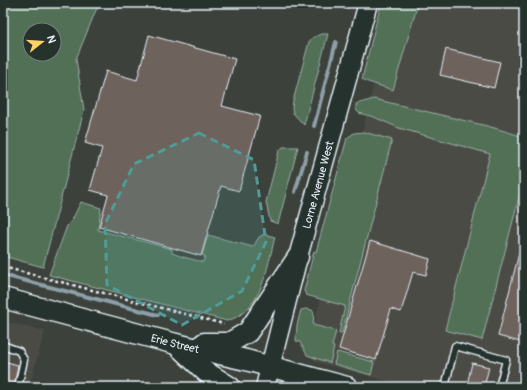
<svg xmlns="http://www.w3.org/2000/svg" width="527" height="390" font-family="Pangolin,sans-serif">
<style>
.built{fill:#4b4b45}
.green{fill:#516f57;stroke:#9cb0a8;fill-rule:evenodd}
.lines{fill:none;stroke-linecap:round;stroke-linejoin:round}
.stream{stroke:#8da0a9;stroke-width:4}
.building{fill:#6e625d;stroke:#e8f1f8}
.lane-casing{stroke:#e8f1f8;stroke-width:9}
.secondary-casing{stroke:#e8f1f8;stroke-width:21}
.primary-casing{stroke:#e8f1f8;stroke-width:23}
.path{stroke:#e8f1f8;stroke-width:2.5;stroke-dasharray:3 3;stroke-linecap:butt}
.lane{stroke:#26332d;stroke-width:6}
.secondary{stroke:#26332d;stroke-width:18}
.primary{stroke:#26332d;stroke-width:20}
.marked{fill:#509b97;fill-opacity:0.2;stroke:#509b97;stroke-width:3;stroke-dasharray:8 5;stroke-linejoin:round}
.labels{text-anchor:middle;dominant-baseline:central;stroke-width:3;stroke-linejoin:round;paint-order:stroke}
.street-label{font-size:11px;fill:#e8f1f8;stroke:#26332d}
</style>
<rect width="100%" height="100%" fill="#3c413b"/>
<filter id="ink" filterUnits="userSpaceOnUse"><feTurbulence type="fractalNoise" baseFrequency=".025" numOctaves="2"/><feDisplacementMap in="SourceGraphic" scale="8" xChannelSelector="R" yChannelSelector="G"/><feConvolveMatrix kernelMatrix="1 2 1 2 8 2 1 2 1" color-interpolation-filters="sRGB"/></filter>
<g filter="url(#ink)">
<g class="built">
<path d="M394,3H524V387H410L317,362L307,354Z"/>
<path d="M3,321L45,331L29,387H3Z"/>
</g>
<g class="green">
<path d="M3,3H105L96,10L76,59L84,110L43,267L3,256ZM30,30H54V54H30Z"/>
<path d="M381,3H418L393,90L368,82L362,79Z"/>
<path d="M321,34H328L304,125L293,113L292,108L293,101L309,42L312,38Z"/>
<path d="M374,99L491,127L524,137V178L482,340L445,330L490,154L399,128L374,117L359,113L356,110V104Z"/>
<path d="M364,132L392,140L342,333H339L345,306L306,295L304,291L314,251L316,252L347,138L354,133Z"/>
<path d="M283,147H298L278,224L270,221L266,202L279,151Z"/>
<path d="M81,202L101,208L98,230L172,249V253L183,257L203,262L205,256L202,255L208,235L253,247L259,237L264,234L275,237C267,268 262,311 227,321L49,275L67,226L72,220Z"/>
<path d="M306,309L312,310L314,313L313,325L336,331L332,346L334,347L330,363L307,355L300,342L296,341L297,325L301,310Z"/>
<path d="M337,352L374,362L371,375L334,364Z"/>
</g>
<g class="lines">
<g class="stream">
<path d="M345,8L347,3"/>
<path d="M314,126L336,42"/>
<path d="M295,192L307,152"/>
<path d="M3,275L158,315"/>
</g>
</g>
<g class="building">
<path d="M149,35L235,59L222,106L260,116L239,191L221,186L201,256L99,227L108,195L90,190L102,148L85,143L106,71L137,80Z"/>
<path d="M446,49L500,62L494,88L440,75Z"/>
<path d="M370,241L430,259L426,275L413,272L401,312L391,309L376,360L339,349Z"/>
<path d="M520,249L524,250V343L498,336Z"/>
<path d="M3,361L18,365L14,387H3Z"/>
<path d="M472,363L489,367L484,387L467,385Z"/>
</g>
<g class="lines">
<g class="lane-casing">
<g id="lane">
<path d="M3,345L19,351L24,360L18,387"/>
<path d="M445,387L455,346L506,360L499,387"/>
</g>
</g>
<g class="secondary-casing">
<g id="secondary">
<path id="s1" d="M265,387L298,257L368,3"/>
</g>
</g>
<g class="primary-casing">
<g id="primary">
<path id="s2" d="M3,298L176,344L246,360L347,387"/>
<path d="M204,343H229L248,332L298,257"/>
<path d="M176,344L206,372L230,387"/>
</g>
</g>
<path class="path" d="M3,267L224,324"/>
<use href="#lane" class="lane"/>
<use href="#secondary" class="secondary"/>
<use href="#primary" class="primary"/>
</g>
</g>
<path class="marked" d="M199,133L254,160L266,242L242,291L182,325L107,285L105,224L134,164Z"/>
<g class="labels">
<g class="street-label">
<text stroke="none"><textPath href="#s1" startOffset="209">Lorne Avenue West</textPath></text>
<text stroke="none"><textPath href="#s2" startOffset="178">Erie Street</textPath></text>
</g>
</g>
<rect width="527" height="390" fill="none" stroke="#26332d" stroke-width="16"/>
<rect x="8" y="8" width="511" height="374" fill="none" stroke="#e8f1f8" stroke-width="1.5" filter="url(#ink)"/>
<g transform="translate(42 42) rotate(73)"><circle r="19" fill="#26332d" stroke="#747f7e"/>
<path d="M0-3L7 15L0 10L-7 15Z" fill="#ffd166"/>
<text y="-6" font-size="11" font-weight="bold" text-anchor="middle" fill="#e8f1f8">N</text>
</g>
</svg>
